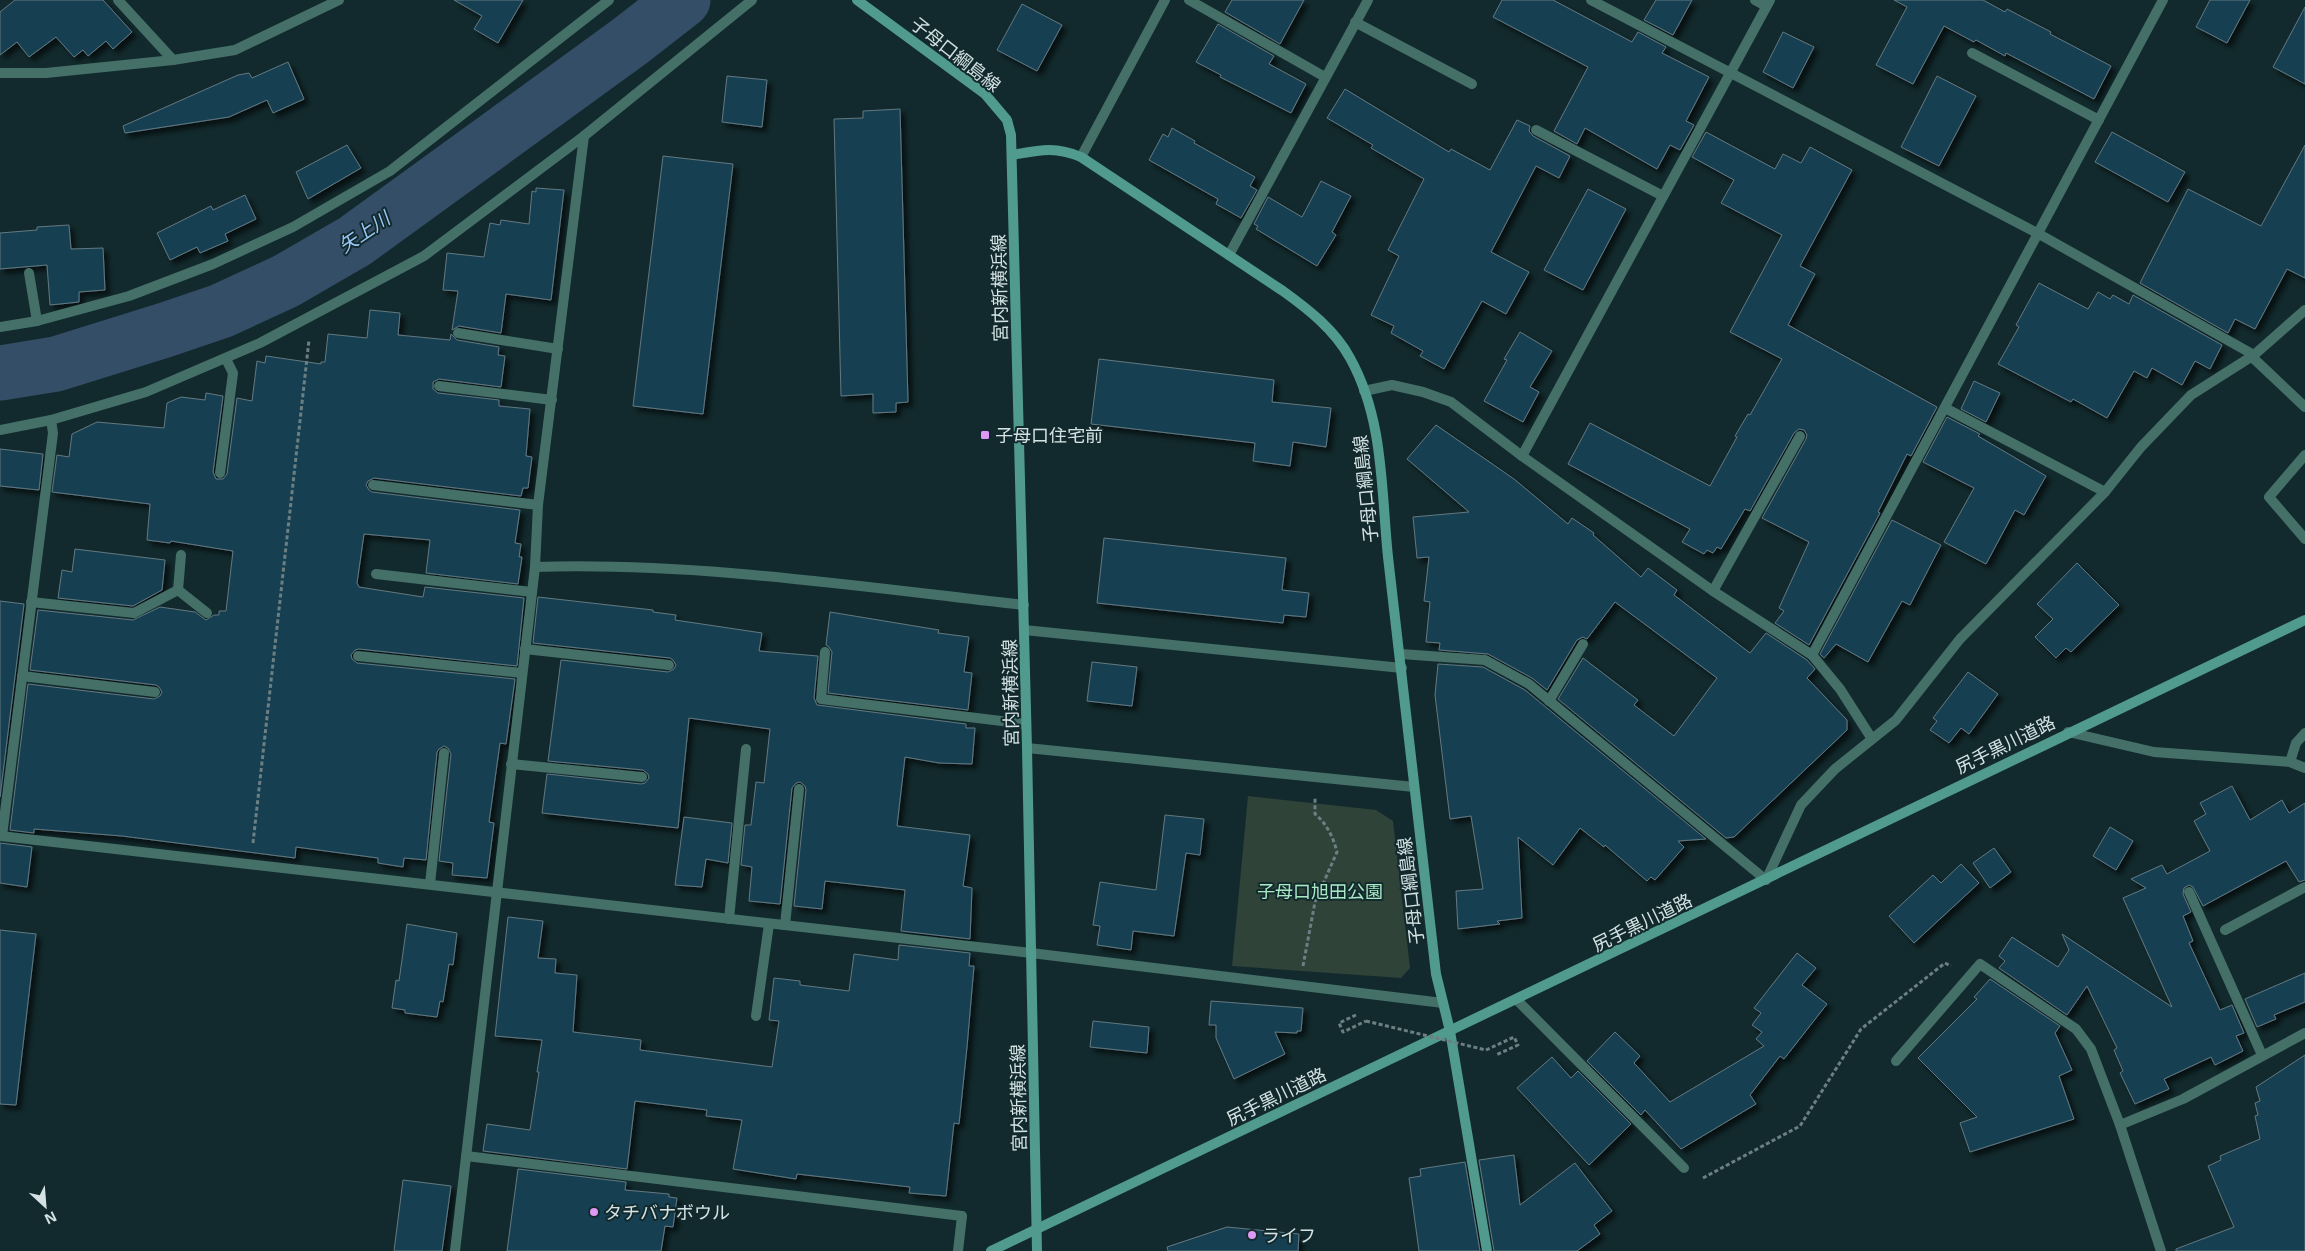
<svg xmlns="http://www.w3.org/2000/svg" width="2305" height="1251" font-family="'Open Sans','Noto Sans JP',sans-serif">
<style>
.green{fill:#2f4338}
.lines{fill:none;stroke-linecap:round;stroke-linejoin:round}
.river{stroke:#354e67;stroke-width:55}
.building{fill:#184151;stroke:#627882;filter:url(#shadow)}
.path{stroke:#6c7f82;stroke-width:3;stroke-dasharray:4 2.5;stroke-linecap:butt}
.lane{stroke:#447068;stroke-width:10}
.street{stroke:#447068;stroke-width:10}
.secondary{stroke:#519a8e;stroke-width:10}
.path-bridge{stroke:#6c7f82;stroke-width:3;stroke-dasharray:4 2.5;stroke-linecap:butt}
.poi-dot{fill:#dd99f3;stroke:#122a2d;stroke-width:2}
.labels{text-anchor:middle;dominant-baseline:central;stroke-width:4;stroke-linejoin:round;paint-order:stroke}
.street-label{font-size:18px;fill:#d4e2e4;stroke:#122a2d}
.poi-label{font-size:18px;fill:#d4e2e4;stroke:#122a2d;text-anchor:start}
.park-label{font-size:18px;fill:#a8e8c3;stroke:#122a2d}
.water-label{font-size:19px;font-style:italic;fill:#9ac8f8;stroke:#122a2d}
</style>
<defs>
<filter id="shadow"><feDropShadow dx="4.5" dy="4.5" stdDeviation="2.5" flood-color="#0009"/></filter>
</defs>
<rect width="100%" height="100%" fill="#122a2d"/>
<path class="green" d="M1248,796L1376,810L1393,821L1410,968L1401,978L1232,966Z"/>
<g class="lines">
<path class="river" d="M0,373L56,364L165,330L221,311L286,281L355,241L629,42L683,0"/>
</g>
<g class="building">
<path d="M15,0H103L132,32L113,49L106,41L88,56L83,50L74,57L56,37L29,57L17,42L0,55V12Z"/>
<path d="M454,0H523L498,43L474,29L482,16Z"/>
<path d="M1232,0H1304L1280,44L1225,12Z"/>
<path d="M1502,0H1553L1632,42L1638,32L1666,47L1662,53L1709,77L1686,121L1694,125L1680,150L1670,145L1657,169L1585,128L1577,144L1554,131L1588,67L1493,17Z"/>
<path d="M1656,0H1692L1673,35L1644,20Z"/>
<path d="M1894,0H1983L2005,12L2007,9L2051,32L2050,34L2111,66L2094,99L2006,53L2005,56L1976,40L1974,42L1944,26L1913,84L1876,65L1907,7Z"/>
<path d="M2210,0H2250L2227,43L2196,27Z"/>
<path d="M1022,4L1062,25L1037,71L997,50Z"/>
<path d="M2305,7V84L2273,67Z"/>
<path d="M1218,24L1274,56L1269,64L1306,84L1291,113L1220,77L1221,75L1196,62Z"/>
<path d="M1783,32L1814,47L1793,88L1763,72Z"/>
<path d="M288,62L304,99L273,113L267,100L229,117L125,133L123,126L238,75L249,73L252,78Z"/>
<path d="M727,76L767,80L762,127L722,122Z"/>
<path d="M1937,76L1976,96L1939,166L1901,147Z"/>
<path d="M1345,89L1449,152L1451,149L1490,170L1517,120L1530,126L1529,131L1533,136L1570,156L1559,178L1536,166L1491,252L1529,272L1506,314L1482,301L1444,369L1420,356L1423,351L1391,333L1394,326L1371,315L1399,256L1388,250L1424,179L1371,148L1373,145L1327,118Z"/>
<path d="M900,109L908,402L896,403V412L873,413V394L841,396L834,119L863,118V111Z"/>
<path d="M1172,128L1195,141L1194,143L1255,177L1250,186L1257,190L1241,218L1216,204L1218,199L1149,160L1163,134L1168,137Z"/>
<path d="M1706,132L1775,169L1783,154L1801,163L1810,147L1852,170L1800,266L1815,274L1788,325L1937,407L1911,456L1907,454L1878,512L1880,513L1809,645L1775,623L1784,611L1779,608L1809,542L1762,518L1806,439L1807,435L1804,430L1799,429L1794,433L1750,511L1745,509L1721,549L1717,547L1713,553L1707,550L1704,554L1682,542L1690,529L1568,464L1590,423L1710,486L1737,437L1735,436L1748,414L1750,415L1782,359L1730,332L1782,235L1721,203L1734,180L1692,157Z"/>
<path d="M2112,132L2185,172L2168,202L2095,162Z"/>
<path d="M347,145L361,168L308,199L296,172Z"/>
<path d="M2305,145V278L2287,269L2255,329L2235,319L2228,333L2140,283L2188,189L2261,226Z"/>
<path d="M663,156L733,164L703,414L633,406Z"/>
<path d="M1321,181L1351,196L1332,232L1336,235L1317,266L1256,229L1258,226L1254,224L1268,197L1302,217Z"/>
<path d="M536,188L564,190L551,300L506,294L501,333L459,326L452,330L458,291L443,290L447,253L484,257L490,223L500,225L501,220L529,224L532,191L536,192Z"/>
<path d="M1588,189L1626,209L1583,290L1544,270Z"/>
<path d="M245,195L256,219L225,234L228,241L200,253L197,247L170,260L157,233L211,206L213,210Z"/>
<path d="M69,225L71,249L103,248L105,290L79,292V302L50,305L47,265L0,269V233L37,230V227Z"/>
<path d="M2039,283L2088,309L2098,292L2110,299L2113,295L2129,304L2133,295L2222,345L2210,369L2195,361L2182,385L2152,368L2147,378L2134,371L2107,418L2073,399L2071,402L1998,364L2019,327L2016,325Z"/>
<path d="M370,310L400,313L398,335L450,340L451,334L457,340L499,347L498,355L505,356L501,387L439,379L433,382V389L438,393L499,400V406L530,409L526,456L532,457L528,488H523L521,496L374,478L368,481L366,485L369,490L372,492L520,510L515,543L521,544L519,557H522L518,584L426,573L430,540L364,534L357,583L359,587L423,597L425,587L524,598L517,666L359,649L355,650L351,655L352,659L357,663L515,679L506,744L500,743L489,822L494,823L487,878L452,875L453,863L439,861L451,754L448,748L444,746L439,749L437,752L426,860L404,858L403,867L378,863V858L296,847L295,858L122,836L34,829V833L10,830L28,684L154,699L160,696L162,692L159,687L156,685L30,670L38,610L133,620L160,607L195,612L206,620L214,615H219V611H226L233,551L171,541L170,543L147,540L150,504L52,492L57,455L69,457L72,434L97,422L164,428L167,403L181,397L205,400L206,393L223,396L213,472L216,479H223L227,474L237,398L252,401L257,361L265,363L266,356L321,364V362H325L328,334L367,338Z"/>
<path d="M1520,332L1552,351L1530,387L1539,392L1523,422L1484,401L1507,360L1504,359Z"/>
<path d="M1099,359L1274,380L1272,402L1331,408L1326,447L1293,442L1290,466L1253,461L1255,443L1091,424Z"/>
<path d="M1974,381L2000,393L1986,422L1961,409Z"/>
<path d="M1947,417L1980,434L1978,436L2046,476L2024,515L2015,510L1986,564L1944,542L1974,488L1923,462Z"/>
<path d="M1436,425L1514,479L1568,524L1572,518L1594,533L1593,535L1641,577L1648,568L1677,590L1674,595L1750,653L1766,633L1807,660L1815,669L1807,678L1847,720V730L1734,837L1726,838L1558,699L1583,658L1638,700L1634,705L1674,736L1717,678L1615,602L1587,639L1583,637L1577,640L1547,690L1532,678L1488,654L1439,650L1440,643L1426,642L1430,602L1424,601L1429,557L1417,558L1413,517L1469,512L1407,459Z"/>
<path d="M0,449L43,454L39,490L0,486Z"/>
<path d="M1892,520L1941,545L1910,605L1902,601L1868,662L1836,644L1824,658L1820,654Z"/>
<path d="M1104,538L1286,558L1282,590L1309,593L1306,617L1284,615L1283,623L1097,603Z"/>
<path d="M75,549L165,560L162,590L133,606L58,598L62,570L72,572Z"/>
<path d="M2077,563L2119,605L2071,652L2066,648L2056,658L2035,637L2053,619L2037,604Z"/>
<path d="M538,597L653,610V612L676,615L675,620L762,633L759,651L818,656L814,698L817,705L966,724V728H975L972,764L939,763L905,757L897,826L970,835L963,886L972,888L970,939L901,931L905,890L825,881L822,909L794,906L806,790L805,786L800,782L796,783L792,788L780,904L749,901L752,867L741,865L745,825H751L756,782L764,783L770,729L689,718L678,828L542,813L547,774L641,784L645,783L649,778L648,774L643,770L548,761L561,660L668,672L674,669L676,665L673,660L670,658L533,643Z"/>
<path d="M0,601L24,604L0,797Z"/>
<path d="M830,612L939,630L938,633L969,637L964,672L972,673L968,710L828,693L832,652L829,647L826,645Z"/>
<path d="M1092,662L1137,667L1132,706L1087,701Z"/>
<path d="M1438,664L1483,667L1525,690L1706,839L1678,841L1684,847L1655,880L1651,877L1647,881L1605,845L1604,847L1580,828L1553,865L1518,837L1522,918L1497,921L1500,924L1458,929L1456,891L1483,889L1471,816L1450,819L1435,695Z"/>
<path d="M1968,672L1998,694L1969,734L1961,728L1949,743L1930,730L1937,721L1933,718Z"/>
<path d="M2232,786L2250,820L2282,800L2289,813L2305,803V880L2299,882L2286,861L2203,906L2193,887L2189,885L2184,888L2183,894L2191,912L2183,916L2193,941L2189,943L2220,1010L2232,1005L2244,1033L2236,1036L2243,1051L2215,1065L2211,1057L2164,1079L2169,1089L2135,1104L2120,1073L2123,1071L2114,1050L2117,1048L2087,986L2067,1015L1999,968L2005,961L1999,956L2012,937L2058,967L2069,950L2062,934L2172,1007L2123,898L2146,888L2131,879L2162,865L2167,874L2210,851L2194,821L2206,814L2200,803Z"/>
<path d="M1165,815L1204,819L1200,855L1186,853L1174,936L1133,931L1131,950L1097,945L1100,926L1093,925L1100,882L1156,890Z"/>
<path d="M684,817L732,823L728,863L706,859L702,887L675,885Z"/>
<path d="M2110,827L2133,841L2116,870L2093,856Z"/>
<path d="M0,843L32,847L27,887L0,883Z"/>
<path d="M1994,848L2011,872L1990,888L1973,863Z"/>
<path d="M1961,864L1979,883L1914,943L1889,916L1933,875L1941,883Z"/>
<path d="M508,917L543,921L538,958L556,959L555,973L577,975L573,1032L641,1040L640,1050L772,1067L779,1021L769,1020L774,978L800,981V985L849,991L854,954L898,960L899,945L970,953L969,966H974L967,1047L959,1124L954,1123L946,1196L909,1193L910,1187L797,1174L796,1179L733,1169L742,1120L706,1116L707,1110L635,1101L627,1169L483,1151L487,1124L530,1130L539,1072H537L542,1040L495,1036Z"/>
<path d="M407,924L457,933L453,965L449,964L443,1002L440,1001L437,1017L405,1013V1010L392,1008L396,980L399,981Z"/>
<path d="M0,930L36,934L16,1105L0,1104Z"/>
<path d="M1797,953L1816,968L1802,985L1827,1004L1784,1059L1780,1056L1750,1095L1756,1104L1681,1149L1645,1110L1641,1115L1587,1061L1615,1032L1640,1056L1634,1063L1670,1102L1764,1046L1756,1039L1762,1032L1752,1025L1761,1013L1754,1008Z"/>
<path d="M2305,973V1002L2274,1015L2276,1019L2257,1027L2245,999Z"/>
<path d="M1990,979L2060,1026L2055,1033L2072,1070L2059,1076L2074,1119L1970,1152L1960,1123L1977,1117L1918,1058L1977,999L1974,997Z"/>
<path d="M1211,1001L1303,1008L1301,1031H1297V1033L1275,1032L1285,1054L1234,1079L1216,1038V1025H1209Z"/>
<path d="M1093,1021L1149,1027L1147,1053L1090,1047Z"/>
<path d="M2305,1055V1251H2176V1249L2234,1227L2208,1166L2221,1160L2220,1156L2260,1139L2255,1116L2258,1115L2255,1103L2260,1101L2256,1087Z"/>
<path d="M1552,1057L1571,1078L1578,1071L1631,1124L1589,1165L1517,1088Z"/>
<path d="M1514,1155L1520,1205L1575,1163L1612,1211L1594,1225L1600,1234L1577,1251H1494L1479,1160Z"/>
<path d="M1465,1162L1480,1251H1419L1409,1178L1421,1176L1420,1169Z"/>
<path d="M518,1169L626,1182L625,1190L669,1194V1197L677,1198L673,1227L665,1226L661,1251H507Z"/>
<path d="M403,1180L451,1186L442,1251H394Z"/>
<path d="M1227,1227L1299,1234L1298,1251H1168L1167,1247Z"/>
</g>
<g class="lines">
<g class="path">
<path d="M253,843L309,340"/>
<path d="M1303,966L1315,902L1337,852C1333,837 1327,824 1315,814V798"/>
<path d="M1356,1015L1339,1023L1343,1032L1366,1021"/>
<path d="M1486,1050L1514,1037L1518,1045L1496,1055"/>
<path d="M1703,1178L1800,1126L1861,1029L1945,963L1951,966"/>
</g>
<g class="lane">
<path d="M1755,0L1766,6"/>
<path d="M1355,22L1472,84"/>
<path d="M1972,53L2099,120"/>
<path d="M1536,130L1663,196"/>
<path d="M29,273L37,321"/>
<path d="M458,333L558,349"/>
<path d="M2251,356L2305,407"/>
<path d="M439,386L552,400"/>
<path d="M1945,408L2105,492"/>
<path d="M2305,455L2269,497L2305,539"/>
<path d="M220,473L233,373L226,359"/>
<path d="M373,485L538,505"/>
<path d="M181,555L178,590L207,613"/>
<path d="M376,574L532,592"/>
<path d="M1713,591L1800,436"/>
<path d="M31,602L134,613L178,590"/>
<path d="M1024,630L1402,668"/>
<path d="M525,649L669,665"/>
<path d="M825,652L821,699L1026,724"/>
<path d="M1401,654L1485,660L1529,684L1766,880"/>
<path d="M358,656L522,673"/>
<path d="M22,676L155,692"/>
<path d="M1549,701L1583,644"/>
<path d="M511,764L642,777"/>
<path d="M430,884L444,753"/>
<path d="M2189,892L2262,1055"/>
<path d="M729,919L746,749"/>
<path d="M785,925L799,789"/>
<path d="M2225,930L2305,887"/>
<path d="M1517,1000L1684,1168"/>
<path d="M756,1016L769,924"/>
<path d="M1896,1061L1980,964L2076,1029L2091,1049L2120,1125"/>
<path d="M466,1156L962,1216"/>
</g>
<g class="street">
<path d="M118,0L173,60"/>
<path d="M1189,0L1325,77"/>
<path d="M1591,0L2039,234L2254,355"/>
<path d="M0,73H46L173,60L235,50L339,0"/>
<path d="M1081,157L1165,0"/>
<path d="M1229,255L1368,0"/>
<path d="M0,327L37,321L129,296L213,264L293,227L390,171L609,0"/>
<path d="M1364,391L1392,385L1423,392L1451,402L1522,456L1713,591L1812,655L1840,689L1872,739"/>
<path d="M0,430L51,420L146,392L260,343L424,256L584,136L752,0"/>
<path d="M1522,456L1770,0"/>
<path d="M535,567C698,562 861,587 1024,605"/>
<path d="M1812,655L2163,0"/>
<path d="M2068,732L2154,752L2290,762L2305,768"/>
<path d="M1027,748L1414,787"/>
<path d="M2290,762L2296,743L2305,733"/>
<path d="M0,836L1031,953L1443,1003"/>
<path d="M2,836L53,433L51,420"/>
<path d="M1766,880L1801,805L1835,769L1896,720L1960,639L2105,492L2141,447L2191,395L2254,355L2305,310"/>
<path d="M455,1251L535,567L538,505L584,136"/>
<path d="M958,1251L962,1216"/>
<path d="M2161,1251L2120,1125L2183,1099L2305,1033"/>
</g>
<g class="secondary">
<path d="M857,0L985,94L1007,120L1011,135L1027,748L1037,1251"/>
<path d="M1012,155C1040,150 1055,146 1081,157L1283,291C1308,309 1335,330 1350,358C1384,419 1381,489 1388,557C1404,696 1420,835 1436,974L1450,1031L1487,1251"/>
<path d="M991,1251L2305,620"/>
</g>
<path class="path-bridge" d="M1366,1021L1486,1050"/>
</g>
<g class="poi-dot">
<rect x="980" y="430" width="10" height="10" rx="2.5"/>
<circle cx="594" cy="1212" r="5"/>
<circle cx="1252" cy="1235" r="5"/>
</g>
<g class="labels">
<g class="street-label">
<text transform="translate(956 54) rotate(38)">子母口綱島線</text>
<text transform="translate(999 288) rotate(-91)">宮内新横浜線</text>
<text transform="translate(1365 489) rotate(-96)">子母口綱島線</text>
<text transform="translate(1010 693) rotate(-91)">宮内新横浜線</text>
<text transform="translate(2005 744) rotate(-26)">尻手黒川道路</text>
<text transform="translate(1410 891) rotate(-97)">子母口綱島線</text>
<text transform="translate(1642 922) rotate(-26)">尻手黒川道路</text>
<text transform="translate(1276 1096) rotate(-26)">尻手黒川道路</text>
<text transform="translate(1018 1098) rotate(-91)">宮内新横浜線</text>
</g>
<g class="poi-label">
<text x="995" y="435">子母口住宅前</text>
<text x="604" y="1212">タチバナボウル</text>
<text x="1262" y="1235">ライフ</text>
</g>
<g class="park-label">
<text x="1320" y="891">子母口旭田公園</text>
</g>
<g class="water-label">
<text transform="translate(364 232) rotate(-34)">矢上川</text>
</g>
</g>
<g transform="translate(45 1206) rotate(154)" stroke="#122a2d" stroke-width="4" paint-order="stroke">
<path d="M0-4L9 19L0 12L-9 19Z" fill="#d4e2e4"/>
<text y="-8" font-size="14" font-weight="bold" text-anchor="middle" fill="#d4e2e4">N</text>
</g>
</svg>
